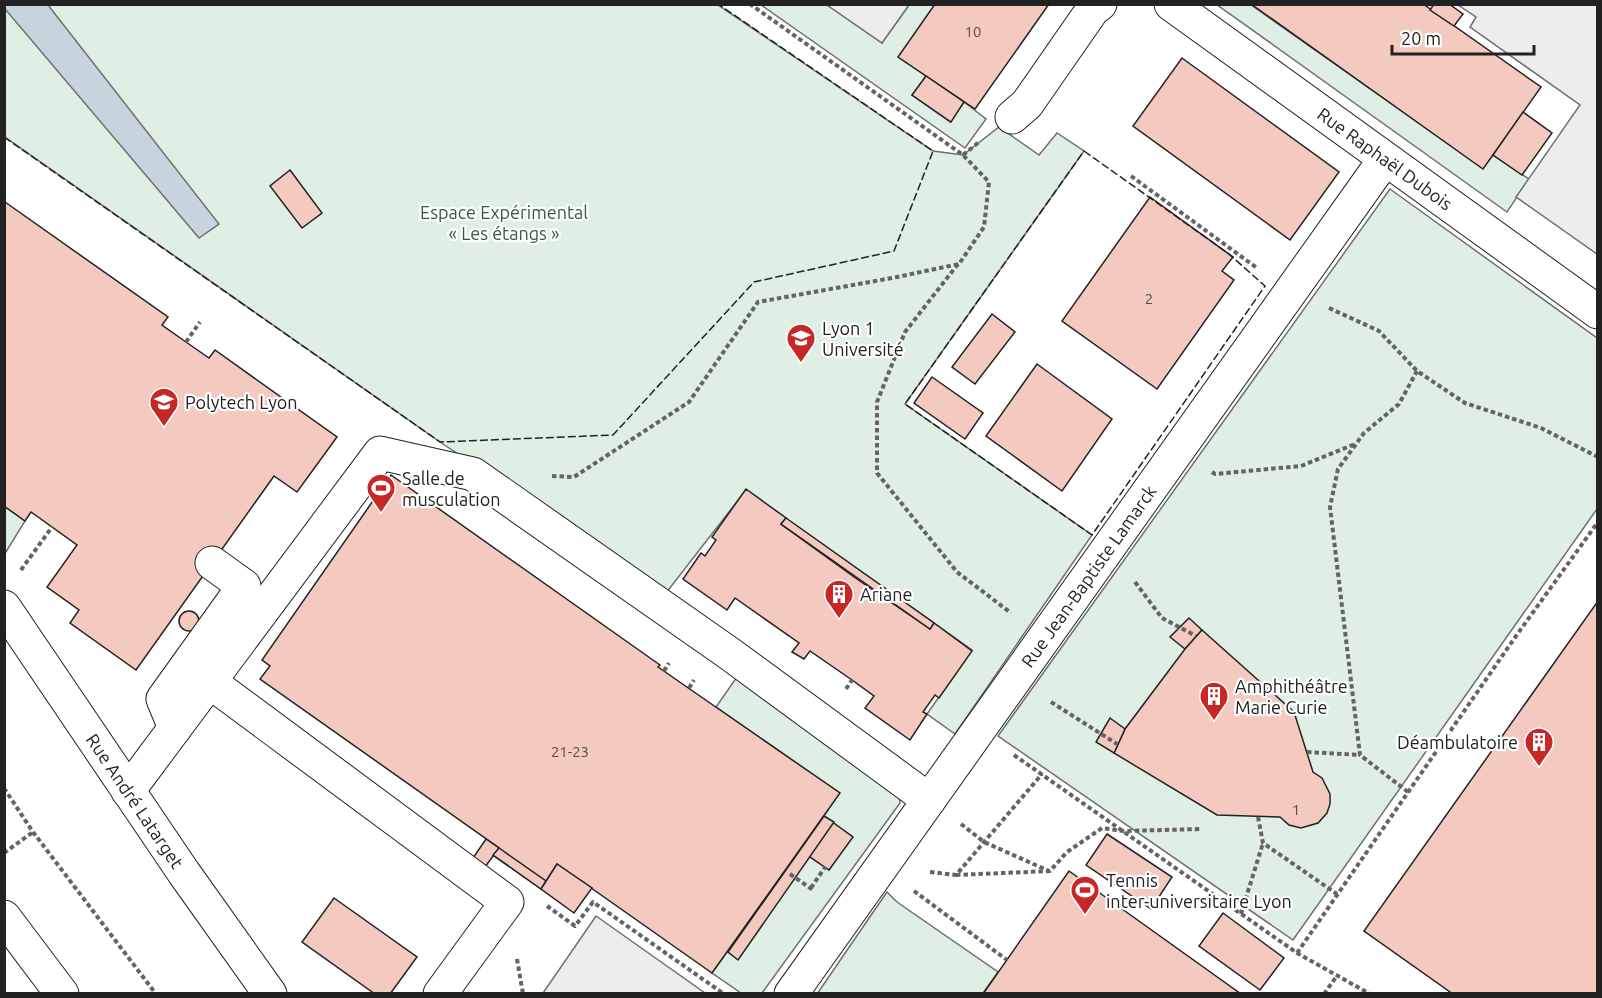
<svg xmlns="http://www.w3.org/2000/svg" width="1602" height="998" font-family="Ubuntu,sans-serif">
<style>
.green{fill:#e0efe3;stroke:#6f6f6f;stroke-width:1.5}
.parking{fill:#ededed;stroke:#6f6f6f;stroke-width:1.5}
.water{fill:#c7d3dd;stroke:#6f6f6f;stroke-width:1.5}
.building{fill:#f3c9c0;stroke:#222;stroke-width:1.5}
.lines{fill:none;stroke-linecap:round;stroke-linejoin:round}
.minor-casing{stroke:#222;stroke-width:35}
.path{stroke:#646464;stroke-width:4;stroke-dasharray:4.5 3;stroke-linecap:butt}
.minor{stroke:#fff;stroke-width:33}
.fence{stroke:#222;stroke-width:1.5;stroke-dasharray:8 3;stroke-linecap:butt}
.labels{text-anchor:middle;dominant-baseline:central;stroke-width:4.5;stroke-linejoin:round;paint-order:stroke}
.number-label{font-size:15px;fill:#564c4a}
.street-label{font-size:18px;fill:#222;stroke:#fff}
.park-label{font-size:18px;fill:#2f5e38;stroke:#fff}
.poi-label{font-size:18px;fill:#222;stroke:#fff;text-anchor:start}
</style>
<rect width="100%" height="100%" fill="#fff"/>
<g class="green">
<path d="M1216,4L1251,5L1483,168L1493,155L1529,179L1507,212Z"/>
<path d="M5,5H718L933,151L963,155L999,127L1039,155L1057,133L1084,151L905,404L1092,535L955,734L927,714L972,650L746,490L666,593L440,442L5,137Z"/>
<path d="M761,5H827L882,43L909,5H935L899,57L926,76L912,95L950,122L964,102L986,119L965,148Z"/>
<path d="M1390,189L1597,338V509L1293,940L998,736Z"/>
<path d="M4,506L25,521L6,552H4Z"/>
<path d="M739,674L899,791L900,803L762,993H741L712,973L800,850L829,870L852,837L824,816L839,793L716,707Z"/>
<path d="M887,892L897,902L998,972L983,993L817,994Z"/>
</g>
<g class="parking">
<path d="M827,5H909L882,43Z"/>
<path d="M1458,5H1597V254L1516,197L1580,105L1470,27L1476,17Z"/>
<path d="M596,916L705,993H543Z"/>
</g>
<path class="water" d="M4,5H48L219,224L199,238L5,9Z"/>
<g class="building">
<path d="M935,4H1049L975,109L898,57Z"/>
<path d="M1251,4H1423L1541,87L1483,169Z"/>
<path d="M1434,4H1449L1463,14L1454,26L1430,10Z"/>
<path d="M1182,58L1339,172L1290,240L1133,126Z"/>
<path d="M926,76L964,102L951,122L912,95Z"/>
<path d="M1523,112L1552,133L1522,175L1493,155Z"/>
<path d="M290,170L322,213L302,228L270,186Z"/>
<path d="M1150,197L1233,257L1222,271L1234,280L1157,389L1062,321Z"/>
<path d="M5,202L168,317L162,325L186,342L209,358L215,350L337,437L297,492L274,476L136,670L70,623L79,610L47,587L77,545L31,512L25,521L4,506Z"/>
<path d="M992,314L1015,332L975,384L952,367Z"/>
<path d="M1037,364L1112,419L1062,491L986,436Z"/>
<path d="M932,377L983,413L965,439L914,403Z"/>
<path d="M391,475L660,665L658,667L840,793L712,973L557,864L541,889L493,855L499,848L260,679L270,666L262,660Z"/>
<path d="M746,489L786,518L781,524L854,577L930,629L934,623L972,651L939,698L935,695L923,712L927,714L910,740L865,708L874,696L852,680L810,651L804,659L792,652L799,643L735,598L727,610L683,579L701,553L705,556L716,540L712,537Z"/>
<path d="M786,518L934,623L930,629L781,524Z"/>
<path d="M1598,601V994H1453L1364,931Z"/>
<circle cx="189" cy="621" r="10"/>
<path d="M1189,618L1202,630L1185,649L1170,637Z"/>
<path d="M1202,630L1294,712L1313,772L1322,778L1330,794V804L1327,813L1318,823L1301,828L1289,825L1280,817L1217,815L1114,753L1125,729L1185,649Z"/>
<path d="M1110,718L1125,729L1114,753L1096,742Z"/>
<path d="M824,816L853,837L829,870L800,850Z"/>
<path d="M824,816L834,822L738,960L728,952Z"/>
<path d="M1107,834L1172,877L1151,909L1086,865Z"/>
<path d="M486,839L499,848L485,867L473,858Z"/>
<path d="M499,848L546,881L541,889L493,855Z"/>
<path d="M557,864L592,888L574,913L541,889Z"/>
<path d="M1069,871L1241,994H983Z"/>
<path d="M334,898L417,957L390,994H375L302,942Z"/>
<path d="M1223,913L1284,958L1260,990L1199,946Z"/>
</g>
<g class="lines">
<g class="minor-casing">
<g id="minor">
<path id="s1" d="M1171,4L1598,312"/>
<path d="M1012,117L1027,104L1093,9L1100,4"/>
<path id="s2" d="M4,607L184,873L270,994"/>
<path d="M210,682L507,902L440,994"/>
<path d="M175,728L163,699L244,586L212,563"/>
<path d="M128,791L380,453L473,474L730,654L929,800"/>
<path d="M4,917L62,994"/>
<path id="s3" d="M791,994L1385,159"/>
</g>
</g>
<g class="path">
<path d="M963,155L979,142"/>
<path d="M1131,176L1257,268"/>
<path d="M958,264L905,332L877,402V473L957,572L1011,613"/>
<path d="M1329,308L1379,331L1417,371L1465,403L1541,428L1598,457"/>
<path d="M186,342L200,322"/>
<path d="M1212,472L1215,474L1301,466L1355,444"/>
<path d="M552,476L574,477L689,402L758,302L892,278L959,264L984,227L989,182L963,155L750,4"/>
<path d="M21,570L52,527"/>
<path d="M1135,582L1162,618L1196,636"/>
<path d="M664,671L669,663"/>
<path d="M689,688L694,680"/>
<path d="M846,689L852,680"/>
<path d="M1051,702L1117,744"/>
<path d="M1307,752L1360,755"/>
<path d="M1014,755L1297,953L1370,994"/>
<path d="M4,788L33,832L156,994"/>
<path d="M1408,792L1360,755L1330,507L1338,469L1364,433L1399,404L1417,371"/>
<path d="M1258,817L1263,843L1337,894"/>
<path d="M961,824L984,842L1049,871"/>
<path d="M4,853L33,832"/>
<path d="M930,872L956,875L1042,774"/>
<path d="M790,874L813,890"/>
<path d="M956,875L1050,871L1067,852L1102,828L1123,831L1202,829"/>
<path d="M811,888L825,867"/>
<path d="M914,891L1007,960"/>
<path d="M547,906L575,926L593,902L724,994"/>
<path d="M1241,914L1263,843"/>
<path d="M1297,953L1516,636L1598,522"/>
<path d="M517,959L523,994"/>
<path d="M1324,994L1336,977"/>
</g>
<use href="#minor" class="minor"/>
<g class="fence">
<path d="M4,137L440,442L613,435L754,282L894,251L933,151L718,4"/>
<path d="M1084,151L1229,254L1265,286L1092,535L905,404Z"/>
</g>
</g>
<defs>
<g id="university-pin" transform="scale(1.5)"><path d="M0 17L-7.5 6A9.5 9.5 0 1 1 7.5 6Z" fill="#c62828" stroke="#fff"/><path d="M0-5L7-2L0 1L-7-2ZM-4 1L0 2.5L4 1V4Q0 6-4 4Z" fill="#fff"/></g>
<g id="stadium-pin" transform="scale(1.5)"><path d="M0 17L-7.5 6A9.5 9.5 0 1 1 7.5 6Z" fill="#c62828" stroke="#fff"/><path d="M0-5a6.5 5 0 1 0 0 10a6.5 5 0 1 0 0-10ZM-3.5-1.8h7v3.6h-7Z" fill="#fff"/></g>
<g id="building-pin" transform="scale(1.5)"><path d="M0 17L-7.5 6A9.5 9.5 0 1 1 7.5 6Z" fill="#c62828" stroke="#fff"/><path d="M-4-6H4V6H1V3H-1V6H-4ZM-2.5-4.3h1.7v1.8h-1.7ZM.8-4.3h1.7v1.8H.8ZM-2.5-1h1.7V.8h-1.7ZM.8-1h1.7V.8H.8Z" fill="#fff"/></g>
</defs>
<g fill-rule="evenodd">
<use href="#university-pin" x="801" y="338"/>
<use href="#university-pin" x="164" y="402"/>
<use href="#stadium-pin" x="381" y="488"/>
<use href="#building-pin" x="839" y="594"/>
<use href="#building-pin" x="1214" y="696"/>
<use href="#building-pin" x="1539" y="742"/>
<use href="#stadium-pin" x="1085" y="890"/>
</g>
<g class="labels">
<g class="number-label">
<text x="973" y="31">10</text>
<text x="1149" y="298">2</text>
<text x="570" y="751">21-23</text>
<text x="1296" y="809">1</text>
</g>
<g class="street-label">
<text stroke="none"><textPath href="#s1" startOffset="264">Rue Raphaël Dubois</textPath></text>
<text stroke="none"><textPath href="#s3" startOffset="513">Rue Jean-Baptiste Lamarck</textPath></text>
<text stroke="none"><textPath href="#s2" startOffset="234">Rue André Latarget</textPath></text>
</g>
<g class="park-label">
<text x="504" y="212">Espace Expérimental<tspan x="504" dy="21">« Les étangs »</tspan></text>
</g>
<g class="poi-label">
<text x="822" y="328">Lyon 1<tspan x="822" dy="21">Université</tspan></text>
<text x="185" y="402">Polytech Lyon</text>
<text x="402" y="478">Salle de<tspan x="402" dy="21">musculation</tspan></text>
<text x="860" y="594">Ariane</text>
<text x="1235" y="686">Amphithéâtre<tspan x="1235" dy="21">Marie Curie</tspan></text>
<text x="1518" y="742" text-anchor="end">Déambulatoire</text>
<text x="1106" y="880">Tennis<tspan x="1106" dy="21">inter-universitaire Lyon</tspan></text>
</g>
</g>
<rect width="1602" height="998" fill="none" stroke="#222222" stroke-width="12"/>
<path d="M1392 45v9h142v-9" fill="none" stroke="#222222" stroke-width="3"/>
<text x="1401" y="45" font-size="18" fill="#222222" stroke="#ffffff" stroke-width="4.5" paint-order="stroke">20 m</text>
</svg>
